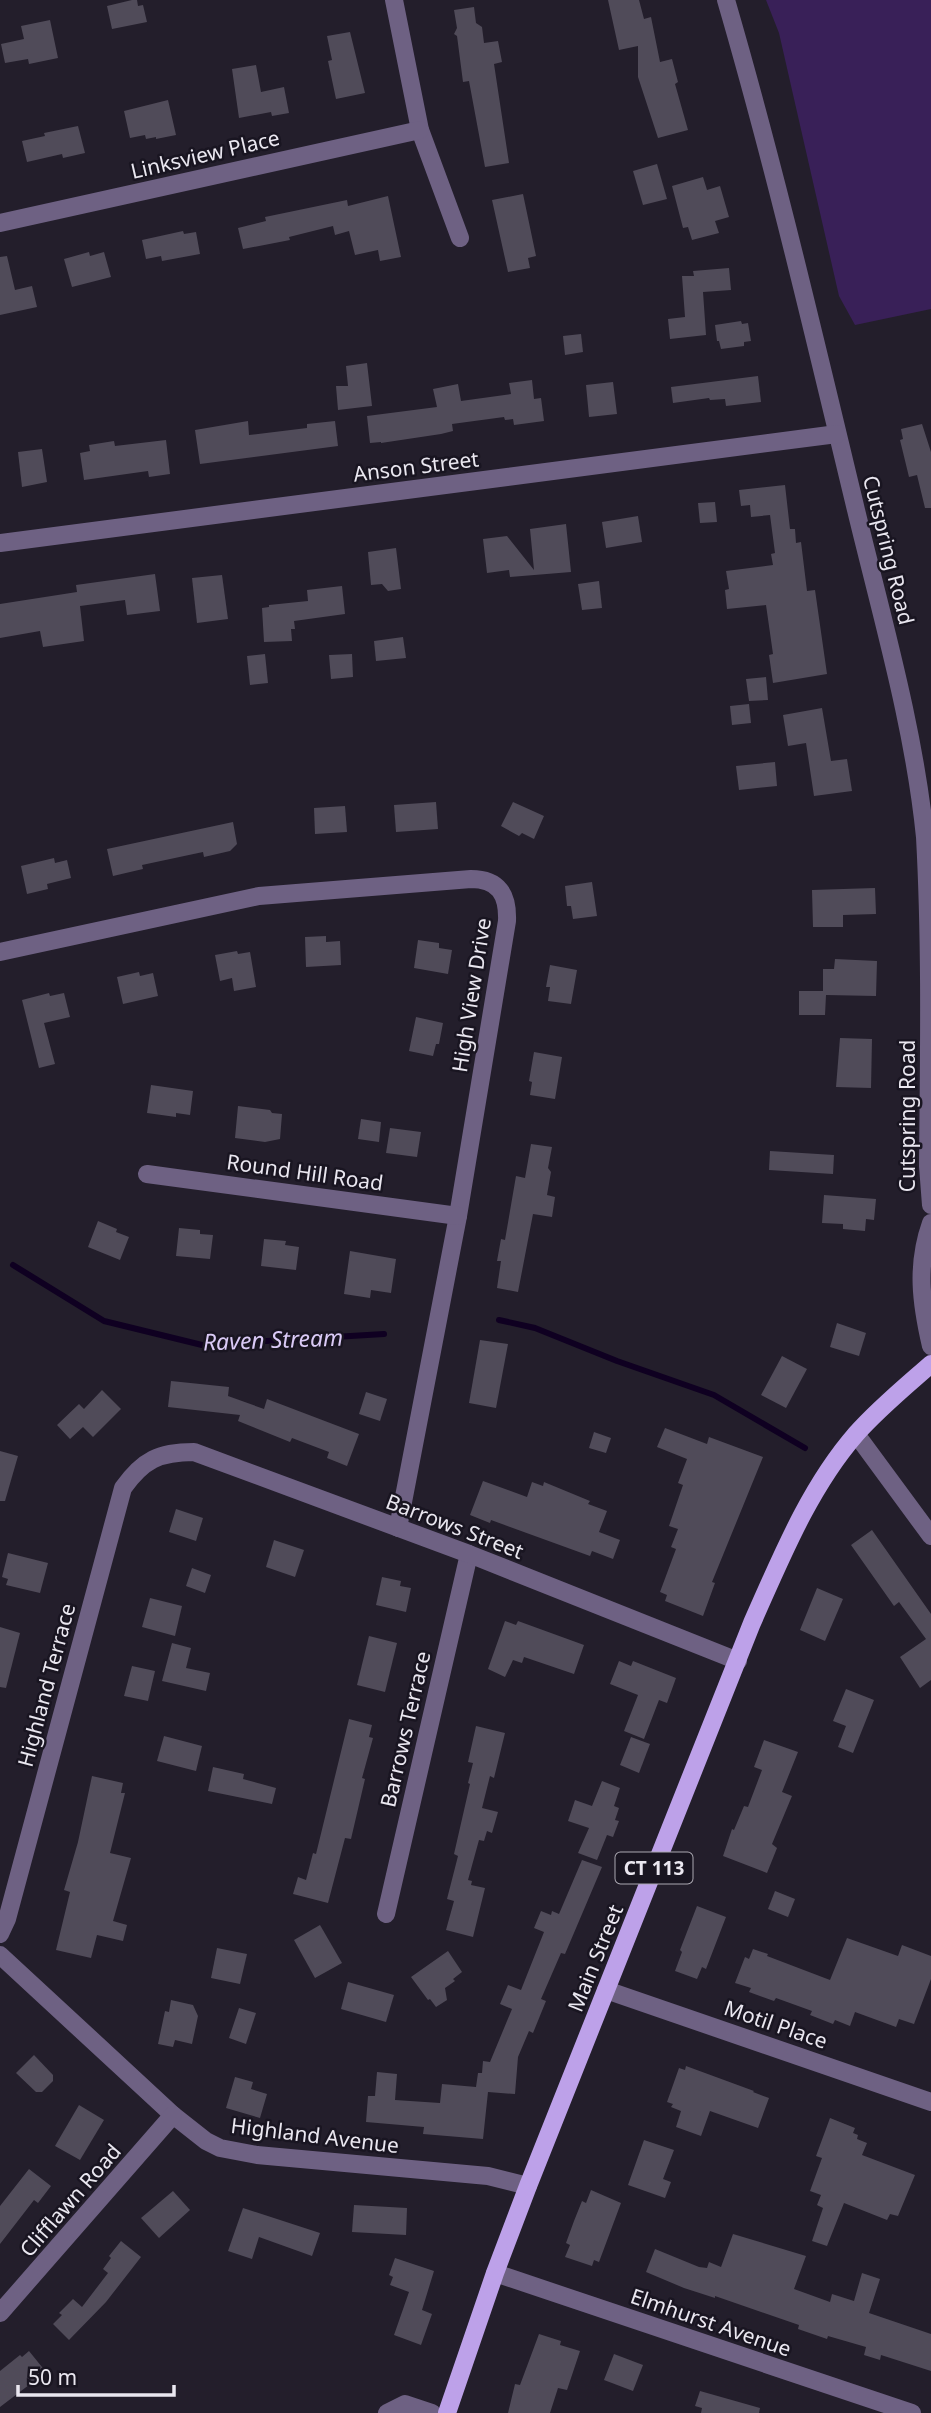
<svg xmlns="http://www.w3.org/2000/svg" width="931" height="2413" font-family="'Noto Sans',sans-serif">
<style>
.green{fill:#392058}
.lines{fill:none;stroke-linecap:round;stroke-linejoin:round}
.stream{stroke:#0f0021;stroke-width:6}
.building{fill:#504b59}
.minor{stroke:#6e6183;stroke-width:18}
.major{stroke:#bda1e9;stroke-width:18}
.labels{text-anchor:middle;dominant-baseline:central;stroke-width:5;stroke-linejoin:round;paint-order:stroke}
.shield{fill:#191521;stroke:#aba8b2;stroke-width:2}
.shield-label{font-size:19px;font-weight:bold;fill:#eae7f0}
.street-label{font-size:21px;fill:#eae7f0;stroke:#191521}
.water-label{font-size:23px;font-style:italic;fill:#dacaf6;stroke:#191521}
</style>
<rect width="100%" height="100%" fill="#231e2b"/>
<path class="green" d="M766,0H931V309L855,325L839,296L779,33Z"/>
<g class="lines">
<g class="stream">
<path d="M13,1265L104,1321L202,1345L384,1334"/>
<path d="M499,1320L535,1328L617,1361L714,1395L805,1448"/>
</g>
</g>
<g class="building">
<path d="M132,0H137L138,6L143,5L147,22L112,29L107,6Z"/>
<path d="M608,0H639L644,19L651,17L660,62L672,59L678,82L675,84L688,130L658,138L638,77V46L619,50Z"/>
<path d="M474,7L476,23L482,27L484,43L498,41L502,62L494,64L509,163L485,167L469,81L463,82L457,36L454,34L457,28L454,10Z"/>
<path d="M50,20L58,58L29,64L28,59L5,63L1,44L24,39L21,26Z"/>
<path d="M350,32L365,93L336,99L328,61L332,60L327,36Z"/>
<path d="M256,65L261,92L284,87L289,113L272,116L271,112L239,118L232,69Z"/>
<path d="M168,100L176,135L156,139V137L146,139L145,135L130,138L124,111Z"/>
<path d="M78,126L85,153L63,158L62,154L27,162L22,141L45,136L44,133Z"/>
<path d="M657,164L667,199L643,205L633,171Z"/>
<path d="M703,177L707,190L720,186L729,217L715,221L719,233L692,240L688,227L683,228L672,186Z"/>
<path d="M523,194L536,256L528,258L530,268L508,272L492,200Z"/>
<path d="M388,196L401,257L380,261L378,250L355,255L349,231L335,235L333,226L289,237L290,240L243,249L238,228L266,221L265,217L347,200L348,206Z"/>
<path d="M183,231L184,234L196,232L200,254L162,261L161,256L146,259L142,240Z"/>
<path d="M89,252L90,256L104,252L111,277L72,287L64,259Z"/>
<path d="M7,256L15,290L32,286L37,307L0,315V257Z"/>
<path d="M729,268L731,290L703,292L706,335L670,339L668,319L685,317L682,276H694L693,271Z"/>
<path d="M741,321L742,324L748,323L751,341L744,342V346L721,349L719,341H717L715,325Z"/>
<path d="M581,334L583,352L565,355L563,336Z"/>
<path d="M367,363L372,406L338,410L336,386H348L346,366Z"/>
<path d="M758,376L761,402L726,406L725,399L710,400L709,398L673,403L671,387Z"/>
<path d="M532,380L534,399L541,398L544,421L514,425L513,419L505,420L504,417L452,424L453,431L441,434L381,443V442L370,443L367,416L437,407L433,389L458,384L461,401L511,394L509,383Z"/>
<path d="M613,382L617,414L589,417L586,385Z"/>
<path d="M248,421L249,435L307,428V424L335,421L338,446L200,464L195,430Z"/>
<path d="M922,424L931,452V508H925L917,475L909,477L900,440L903,439L901,429Z"/>
<path d="M166,440L170,474L149,477L148,471L84,480L80,453L90,451L89,445L114,441L115,446Z"/>
<path d="M42,449L47,482L22,487L18,452Z"/>
<path d="M785,485L790,529H795L796,543L801,542L807,591L815,590L827,674L773,683L769,655L773,654L766,605L727,609L725,590L729,589L726,571L773,565L771,554L775,553L770,515L751,517L750,505L741,506L739,490Z"/>
<path d="M715,502L717,522L700,523L698,503Z"/>
<path d="M638,516L642,542L606,548L602,522Z"/>
<path d="M566,524L571,572L510,577L509,570L487,573L483,539L507,536L534,570L530,529Z"/>
<path d="M396,548L401,589L388,591L382,584L371,585L368,552Z"/>
<path d="M155,574L160,611L127,615L125,600L80,606L84,641L43,647L40,631L0,638V604L77,592L76,585Z"/>
<path d="M222,575L228,619L197,623L192,578Z"/>
<path d="M599,581L602,608L582,610L578,584Z"/>
<path d="M342,586L345,614L294,621L295,629H291L292,641L264,642L262,608L269,607V605L308,601L307,590Z"/>
<path d="M403,637L406,658L376,661L374,641Z"/>
<path d="M265,654L268,683L250,685L247,656Z"/>
<path d="M352,654L353,677L331,679L329,655Z"/>
<path d="M766,677L768,700L749,701L746,679Z"/>
<path d="M749,704L751,723L732,725L730,706Z"/>
<path d="M822,708L831,761L847,759L852,791L814,796L806,743L788,746L783,715Z"/>
<path d="M775,762L777,786L739,790L736,766Z"/>
<path d="M436,802L438,829L396,832L394,805Z"/>
<path d="M513,802L544,816L534,839L522,833L519,836L501,826Z"/>
<path d="M345,806L347,832L315,834L314,808Z"/>
<path d="M233,822L237,844L230,851L204,857L203,852L142,865L143,869L113,876L107,849Z"/>
<path d="M54,858L55,863L67,860L71,878L47,884L48,889L27,894L21,866Z"/>
<path d="M592,882L597,916L573,919L571,906H567L565,886Z"/>
<path d="M875,888L876,914L843,915V927H813L812,890Z"/>
<path d="M326,936V942L340,941L341,965L306,967L305,937Z"/>
<path d="M418,940L439,943V948L452,950L448,974L414,968Z"/>
<path d="M237,951L238,954L250,952L256,987L234,991L232,978L220,981L215,955Z"/>
<path d="M835,959L877,961L876,996L826,995L825,1015H799V991H823V969H834Z"/>
<path d="M550,965L577,970L571,1004L548,1001L550,987H546Z"/>
<path d="M139,972L140,976L153,973L158,996L123,1004L117,977Z"/>
<path d="M49,993L50,996L64,993L70,1017L44,1023L55,1064L39,1068L22,1000Z"/>
<path d="M416,1017L443,1023L439,1044H436L433,1056L409,1051Z"/>
<path d="M840,1038L872,1039L871,1088L836,1087Z"/>
<path d="M534,1052L562,1057L555,1099L530,1095L532,1082L529,1081Z"/>
<path d="M151,1085L193,1091L190,1115L176,1113V1117L147,1113Z"/>
<path d="M238,1106L270,1110L272,1113L282,1114L280,1139L265,1142L235,1138Z"/>
<path d="M361,1119L381,1122L379,1142L358,1139Z"/>
<path d="M390,1128L421,1132L417,1157L386,1153Z"/>
<path d="M531,1144L552,1147L548,1168L551,1172L547,1195L555,1197L552,1217L533,1214L518,1292L497,1288L501,1261H497L501,1239L505,1240L516,1176L525,1178Z"/>
<path d="M770,1151L834,1155L833,1174L769,1170Z"/>
<path d="M824,1195L876,1199L874,1220L866,1219L865,1231L843,1229V1224L822,1223Z"/>
<path d="M98,1221L117,1229L116,1232L129,1237L120,1260L88,1247Z"/>
<path d="M179,1228L200,1230V1234L213,1235L210,1259L176,1256Z"/>
<path d="M264,1239L286,1241L285,1245L299,1247L296,1270L261,1266Z"/>
<path d="M350,1251L396,1259L391,1293L371,1290L370,1298L344,1294Z"/>
<path d="M837,1323L866,1333L859,1356L830,1347Z"/>
<path d="M480,1340L508,1344L496,1408L469,1403Z"/>
<path d="M782,1356L807,1369L786,1408L761,1395Z"/>
<path d="M171,1381L229,1387L228,1396L264,1409L267,1399L359,1434L347,1466L327,1458L329,1452L292,1438L290,1442L238,1421L240,1415L168,1407Z"/>
<path d="M102,1390L121,1409L93,1437L83,1427L70,1439L57,1425L79,1404L84,1409Z"/>
<path d="M366,1392L387,1399L380,1421L359,1414Z"/>
<path d="M665,1428L707,1444L709,1437L763,1457L712,1582L715,1583L703,1616L665,1601L667,1595L660,1592L676,1549L671,1547L678,1529L669,1526L683,1485L678,1483L687,1459L657,1447Z"/>
<path d="M594,1432L611,1438L606,1453L589,1448Z"/>
<path d="M0,1451L18,1456L5,1501H0Z"/>
<path d="M483,1481L527,1497L532,1482L543,1486L544,1482L590,1501L588,1504L607,1511L599,1532L620,1540L613,1559L592,1551L590,1556L491,1520L490,1523L470,1515Z"/>
<path d="M176,1509L203,1518L196,1541L169,1532Z"/>
<path d="M872,1530L931,1614V1680L920,1688L900,1657L926,1639L899,1602L894,1606L851,1545Z"/>
<path d="M274,1540L304,1550L295,1577L266,1567Z"/>
<path d="M8,1553L48,1563L40,1593L6,1585L8,1579L2,1577Z"/>
<path d="M192,1568L211,1575L205,1593L186,1586Z"/>
<path d="M382,1577L401,1581L400,1586L411,1588L406,1612L376,1605Z"/>
<path d="M817,1588L843,1599L825,1641L800,1630Z"/>
<path d="M150,1598L182,1606L175,1636L142,1627Z"/>
<path d="M505,1621L516,1625L518,1621L584,1645L574,1674L524,1657L522,1663L513,1660L505,1677L488,1669Z"/>
<path d="M0,1627L20,1633L6,1688L0,1687Z"/>
<path d="M369,1636L397,1643L385,1692L357,1685Z"/>
<path d="M172,1643L191,1648L186,1668L210,1673L206,1691L162,1681Z"/>
<path d="M619,1661L631,1666L633,1661L676,1678L667,1703L659,1700L644,1739L624,1731L638,1695L610,1684Z"/>
<path d="M132,1666L155,1671L148,1701L124,1696Z"/>
<path d="M846,1689L874,1700L853,1753L838,1747L846,1726L833,1721Z"/>
<path d="M349,1719L372,1725L369,1737L373,1738L362,1778L365,1779L351,1839L345,1838L328,1903L293,1894L298,1877L306,1880L313,1853L316,1854Z"/>
<path d="M476,1726L505,1733L494,1778L490,1776L482,1808L498,1812L492,1833L487,1831L484,1841L479,1840L468,1880L472,1881L471,1885L485,1888L473,1937L446,1930L454,1901L447,1899L458,1856L454,1854L470,1784L468,1783L473,1763L468,1762Z"/>
<path d="M164,1736L202,1746L196,1771L157,1761Z"/>
<path d="M631,1737L650,1744L639,1773L620,1765Z"/>
<path d="M764,1740L798,1752L782,1792L792,1796L772,1844L777,1848L767,1873L723,1856L732,1829L734,1830L744,1806L748,1807L762,1770L754,1767Z"/>
<path d="M213,1767L244,1774L243,1779L276,1788L272,1804L208,1791Z"/>
<path d="M92,1776L123,1783L121,1793H125L110,1853L131,1858L113,1921L127,1925L123,1941L97,1935L91,1958L56,1950L70,1892L64,1890L78,1842Z"/>
<path d="M602,1781L620,1788L614,1806L619,1808L615,1820L619,1821L613,1837L607,1835L597,1860L578,1853L589,1828L568,1821L575,1800L592,1806Z"/>
<path d="M582,1860L602,1867L565,1954L561,1953L541,1999L546,2001L533,2033L529,2031L518,2057L515,2094L488,2092L483,2139L423,2134L424,2127L366,2122L368,2096H375L377,2072L397,2074L395,2100L440,2103L442,2084L476,2087L478,2073H482L483,2061L490,2062L512,2009L500,2004L508,1985L521,1990L544,1932L534,1928L541,1911L551,1915L552,1911L559,1914Z"/>
<path d="M775,1891L795,1899L788,1917L768,1909Z"/>
<path d="M697,1906L726,1917L706,1969L702,1967L697,1979L675,1971L682,1952L680,1950Z"/>
<path d="M320,1925L342,1963L315,1978L294,1940Z"/>
<path d="M847,1938L898,1956L902,1945L931,1956V1979L914,2024L899,2019L896,2027L855,2012L850,2026L835,2020L833,2024L810,2015L812,2011L776,1998L774,2001L749,1992L751,1988L735,1983L745,1957L749,1959L753,1949L768,1954L767,1956L830,1980Z"/>
<path d="M217,1948L247,1954L240,1984L211,1978Z"/>
<path d="M448,1951L462,1972L453,1979L455,1981L445,1988L447,2000L436,2007L430,1999L428,2000L411,1977Z"/>
<path d="M348,1982L394,1995L386,2022L341,2009Z"/>
<path d="M171,2000L193,2005L198,2016L192,2044L175,2040L173,2047L158,2044L165,2011L169,2012Z"/>
<path d="M239,2008L256,2013L246,2044L229,2038Z"/>
<path d="M34,2055L53,2075V2081L42,2092H36L16,2073Z"/>
<path d="M686,2066L754,2091L753,2092L769,2098L758,2128L710,2111L701,2136L676,2127L681,2111L671,2107L673,2104L667,2102L679,2068L685,2070Z"/>
<path d="M235,2077L253,2082L251,2089L267,2094L260,2118L226,2108Z"/>
<path d="M79,2105L104,2120L80,2160L55,2146Z"/>
<path d="M830,2118L855,2128L853,2133L858,2135L857,2139L867,2143L862,2155L915,2175L898,2216L890,2214L887,2220L844,2203L827,2246L812,2241L823,2208L817,2205L821,2195L810,2191L822,2158L816,2156Z"/>
<path d="M644,2140L674,2150L663,2179L671,2182L665,2198L628,2185Z"/>
<path d="M29,2169L51,2186L38,2203L34,2200L0,2244V2206Z"/>
<path d="M591,2190L621,2203L599,2262L594,2260L592,2266L565,2257L570,2245L566,2243L574,2221L582,2201L586,2203Z"/>
<path d="M173,2191L190,2210L159,2238L141,2218Z"/>
<path d="M354,2205L407,2208L406,2235L352,2232Z"/>
<path d="M243,2208L320,2233L312,2256L259,2237L252,2259L228,2251Z"/>
<path d="M733,2234L806,2256L794,2289L830,2302L832,2294L854,2301L862,2273L880,2279L869,2313L931,2334V2371L881,2355L880,2360L864,2355L866,2347L828,2336L827,2339L798,2329L799,2325L715,2296V2298L684,2288L646,2272L655,2249L699,2267L707,2268L709,2262L721,2267Z"/>
<path d="M121,2241L141,2257L106,2302L69,2340L53,2324L62,2315L59,2313L73,2299L82,2307L108,2273L103,2269L111,2258L109,2256Z"/>
<path d="M395,2258L434,2271L422,2310L432,2314L421,2345L394,2335L409,2292L390,2285L393,2277L389,2275Z"/>
<path d="M539,2334L561,2341L560,2345L580,2351L567,2390L558,2388L550,2413H508L515,2384L520,2385Z"/>
<path d="M29,2351L46,2372L0,2407V2371L20,2355L22,2357Z"/>
<path d="M614,2354L643,2365L633,2391L604,2380Z"/>
<path d="M700,2391L760,2408L759,2413H701L702,2408L695,2406Z"/>
</g>
<g class="lines">
<g class="minor">
<path d="M394,0L420,130L460,238"/>
<path d="M726,0C775,168 815,340 856,510C882,618 914,727 925,837C931,946 929,1057 928,1166L931,1205"/>
<path d="M0,223L420,130"/>
<path d="M0,543L837,434"/>
<path d="M0,952L259,896L471,879C499,879 508,895 507,921L458,1216L398,1528"/>
<path d="M147,1174L458,1216"/>
<path d="M931,1223C916,1265 921,1303 931,1346"/>
<path d="M856,1434L931,1536"/>
<path d="M386,1914L469,1554"/>
<path d="M0,1934L7,1919L123,1488C143,1460 159,1452 194,1452L469,1554L738,1661"/>
<path d="M0,1955L173,2115L206,2141L220,2148L257,2155L488,2176L528,2186"/>
<path d="M606,1990L931,2102"/>
<path d="M495,2273L912,2413"/>
<path d="M0,2313L173,2115"/>
<path d="M387,2413L405,2404L432,2413"/>
</g>
<path class="major" d="M447,2413L495,2273L528,2186L752,1623C781,1558 809,1488 856,1434C878,1409 906,1386 931,1364"/>
</g>
<g class="labels">
<rect class="shield" x="615.5" y="1852.5" width="77" height="31" rx="5"/>
<g class="shield-label">
<text x="654" y="1868">CT 113</text>
</g>
<g class="street-label">
<text transform="translate(205 154) rotate(-13)">Linksview Place</text>
<text transform="translate(416 466) rotate(-7)">Anson Street</text>
<text transform="translate(889 550) rotate(76)">Cutspring Road</text>
<text transform="translate(471 995) rotate(-81)">High View Drive</text>
<text transform="translate(907 1116) rotate(-90)">Cutspring Road</text>
<text transform="translate(305 1172) rotate(8)">Round Hill Road</text>
<text transform="translate(455 1526) rotate(21)">Barrows Street</text>
<text transform="translate(46 1685) rotate(-75)">Highland Terrace</text>
<text transform="translate(405 1729) rotate(-77)">Barrows Terrace</text>
<text transform="translate(595 1958) rotate(-68)">Main Street</text>
<text transform="translate(776 2024) rotate(19)">Motil Place</text>
<text transform="translate(315 2135) rotate(7)">Highland Avenue</text>
<text transform="translate(70 2200) rotate(-49)">Clifflawn Road</text>
<text transform="translate(711 2322) rotate(19)">Elmhurst Avenue</text>
</g>
<g class="water-label">
<text transform="translate(273 1339) rotate(-2)">Raven Stream</text>
</g>
</g>
<path d="M18 2385v10h156v-10" fill="none" stroke="#eae7f0" stroke-width="3.5"/>
<text x="28" y="2385" font-size="21" fill="#eae7f0" stroke="#191521" stroke-width="5" paint-order="stroke">50 m</text>
</svg>
